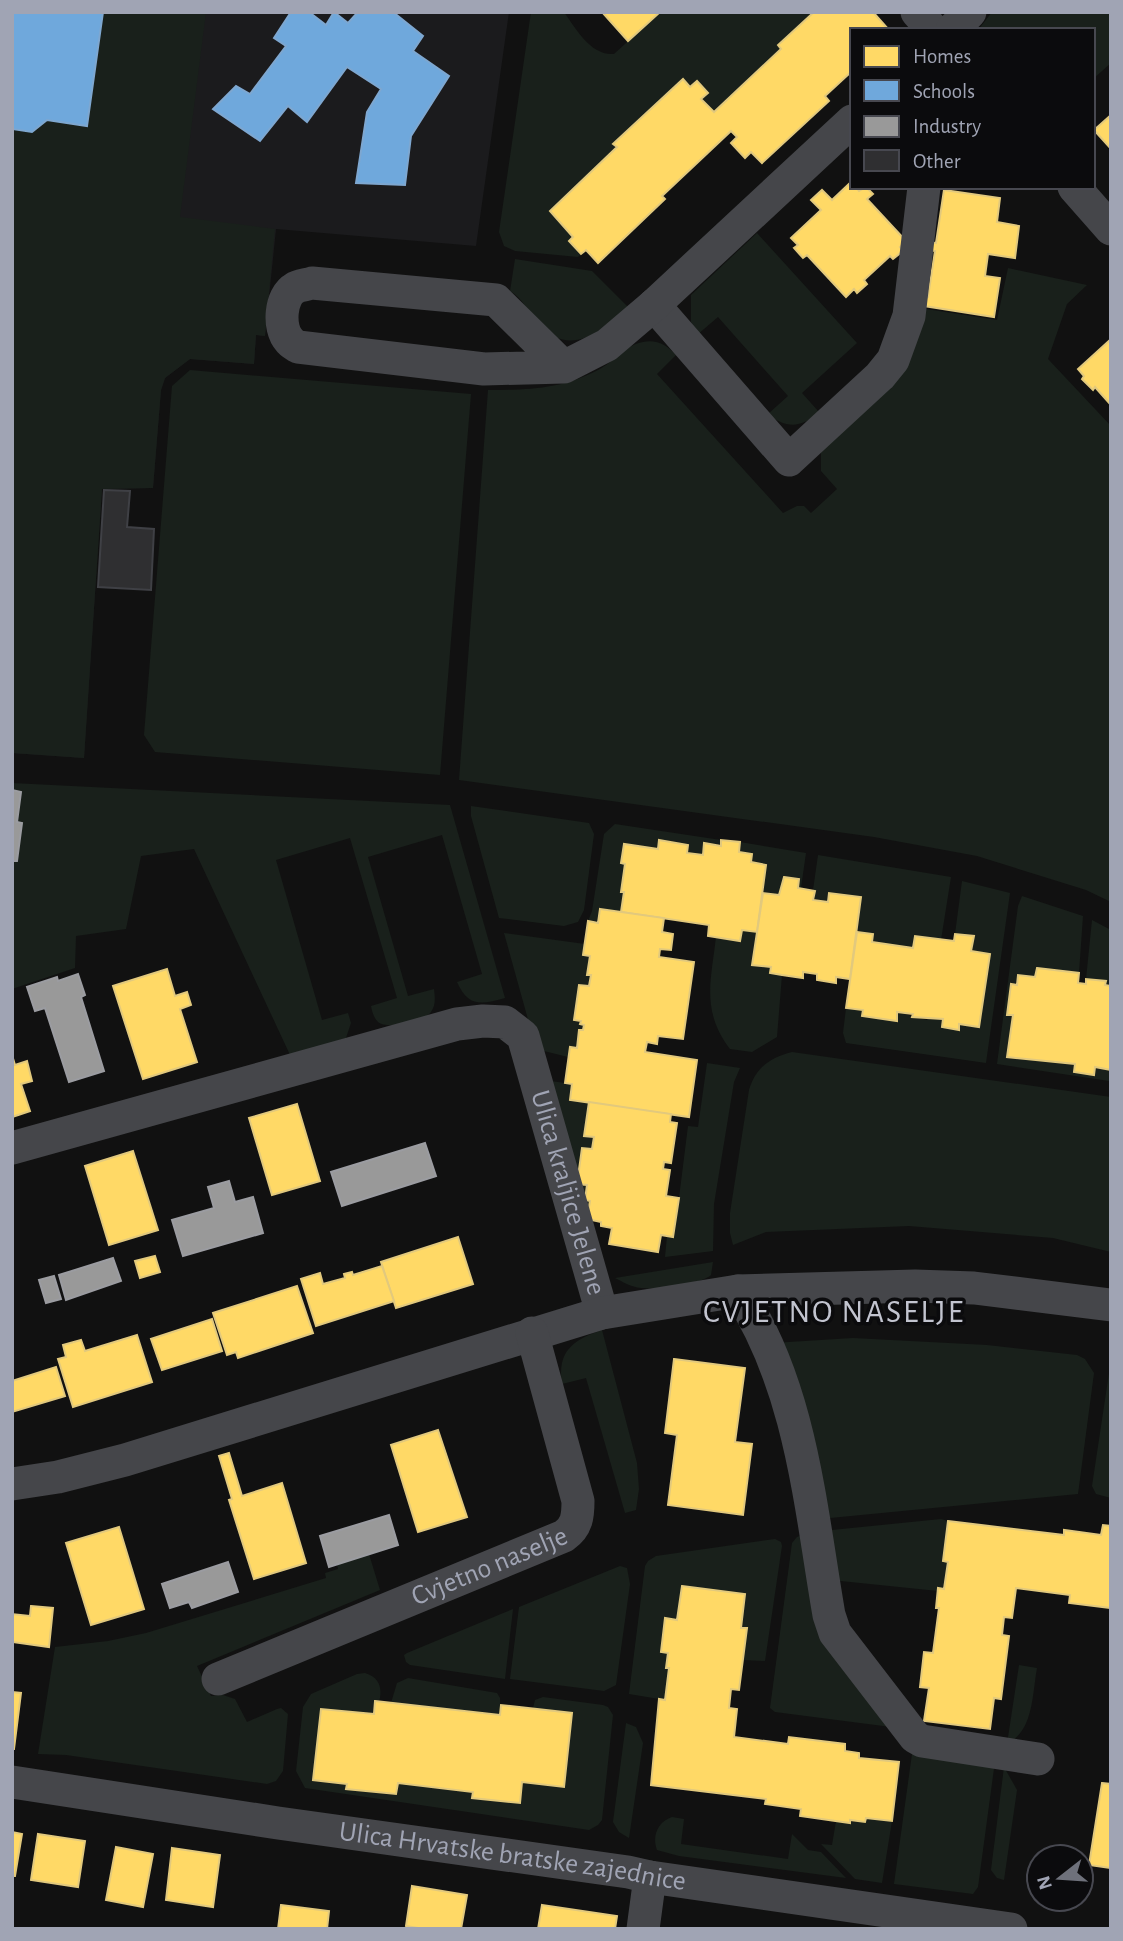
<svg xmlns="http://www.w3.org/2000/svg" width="1123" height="1941" font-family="'Alegreya Sans',sans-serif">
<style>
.built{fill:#1b1b1d}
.green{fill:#19201b}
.homes{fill:#ffd966;stroke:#e2c97d;stroke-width:2}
.schools{fill:#6fa8dc;stroke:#7ea7d0;stroke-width:2}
.industry{fill:#999;stroke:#9b9ca1;stroke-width:2}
.building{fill:#2f2f31;stroke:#3f4045;stroke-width:2}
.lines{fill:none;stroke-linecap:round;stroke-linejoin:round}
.minor{stroke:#45464a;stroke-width:33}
.labels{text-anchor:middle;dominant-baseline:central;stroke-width:7;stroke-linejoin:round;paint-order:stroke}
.street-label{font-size:28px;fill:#a0a4b4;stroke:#0b0b0d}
.quarter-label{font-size:32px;letter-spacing:2px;fill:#c2c4cf;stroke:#0b0b0d}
</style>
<rect width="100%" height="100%" fill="#111"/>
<path class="built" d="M12,12H509L476,246L276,229L265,336L256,335L254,364L190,359L165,378L161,390L153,488L102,489L84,758L12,753Z"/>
<g class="green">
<path d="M103,12H206L180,217L275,229L265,336L256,335L254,364L190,359L165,378L161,390L153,488L102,489L84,758L12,753V129L32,132L47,120L87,125Z"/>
<path d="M531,12H564C576,29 591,56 614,54L660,12H814L778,45L781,49L714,112L701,99L707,93L697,81L690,87L683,79L614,143L617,147L550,211L573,237L569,241L581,254L578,257L515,251L504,246L499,232Z"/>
<path d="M992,12H1111V63L1093,79V30H978Z"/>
<path d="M757,233L857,343L802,393L819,412C802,428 786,429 768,414L788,396L718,317L697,335L691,322V295Z"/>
<path d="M515,259L592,271L629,308C601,331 570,359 539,324C528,313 523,298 510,291Z"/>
<path d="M1008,268L1087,285L1067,304L1048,359L1111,426V902L1086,890L977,856L874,837L459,780L488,390C528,390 562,389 598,370C614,362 625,345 643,342C657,339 668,346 676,355L657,374L783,513L797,506H804L811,513L837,489L821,471V450L920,308L997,320Z"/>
<path d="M190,370L471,394L440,775L155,752L144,735L172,386Z"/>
<path d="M12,783L450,805L505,998C481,1005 468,1007 457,982L482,974L442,835L368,857L408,996L434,989C435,997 436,1005 431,1012C425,1022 387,1030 378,1022C374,1018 372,1012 371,1006L397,998L350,838L276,860L322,1020L348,1013L351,1023L346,1038L291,1057L194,849L141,856L126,929L76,936L75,968L12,989V861H17L22,824L17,822L21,792L12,790Z"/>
<path d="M471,806L589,823L594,834L584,910L578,922L564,926L499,918L471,816Z"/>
<path d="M615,824L721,840V846L704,844L703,855L687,853L688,845L659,840L658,849L624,844L621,863L625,864L621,891L624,892L621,912L598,923L588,921L592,911L604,834Z"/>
<path d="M740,842L806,853L801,888H798L799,879L784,877L779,895L763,893L766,865L751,862L752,854L739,852Z"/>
<path d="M818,855L951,877L941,940L916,936L913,948L872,942L873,934L857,932L861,897L829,893L828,902L813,900L815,891L813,890Z"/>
<path d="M962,881L1010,893L986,1063L846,1043L843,1033L846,1008L863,1010L862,1016L897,1020V1012L927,1020L928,1017L943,1019V1027L958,1030L959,1024L979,1027L990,954L971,951L973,936L955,934Z"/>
<path d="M1022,896L1083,916L1079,973L1037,968L1035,977L1018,975L1017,985H1011L1007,1014L1013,1015L1007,1056L1104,1068V1070H1111L1109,1081L997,1064L1018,906Z"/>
<path d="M1092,920L1111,930V986L1105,985V981L1086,979Z"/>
<path d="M742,930L757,932L753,965L771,967L782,975L777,1037L752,1052L730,1049C701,1011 711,981 716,937L740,941Z"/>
<path d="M504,933L585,944L583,955L590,956L587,975H591L589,986L579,985L574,1020L581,1021L580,1024L584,1025L583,1030H579L577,1048L570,1047L568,1057L544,1051L534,1041Z"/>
<path d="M792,1052L1111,1097V1252L1053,1238L909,1226L766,1232L733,1245L730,1233V1213L749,1090C756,1067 770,1058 792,1052Z"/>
<path d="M707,1063L740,1068L734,1082L714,1204L713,1251L665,1257L667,1236L679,1198L688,1126L698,1127Z"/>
<path d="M544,1080L572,1084L570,1100L589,1102L584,1136L594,1137L592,1149L582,1148L577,1183L587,1185L585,1200L590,1201L587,1219Z"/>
<path d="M713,1262L711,1275C702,1284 654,1290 641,1288C631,1287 623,1282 615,1278Z"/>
<path d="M602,1330L637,1463L639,1489L636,1510L625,1513L586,1378L562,1384C557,1351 573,1340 602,1330Z"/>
<path d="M853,1338L987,1345L1077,1355L1085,1359L1094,1373L1078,1494L820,1519L773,1343Z"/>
<path d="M1111,1360V1498L1096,1494L1092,1486Z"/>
<path d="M941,1519L948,1521L943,1561L948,1562L944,1589L938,1591L831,1580L822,1531Z"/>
<path d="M807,1533L891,1727L775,1712L770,1708L792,1543L797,1537Z"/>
<path d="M775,1539L781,1542L782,1546L765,1661L743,1660L747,1629L741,1628L745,1594L682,1586L677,1620L665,1619L661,1651L668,1653L666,1667L669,1668L665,1700L629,1694L645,1566L648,1561L656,1556Z"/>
<path d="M369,1554L380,1590L197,1666L211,1696L223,1695L235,1699L247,1722L277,1709L281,1708L288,1714L283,1771L276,1781L267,1784L66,1755L38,1754L55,1647L108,1641L146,1633L326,1578L325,1573L338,1569L337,1564Z"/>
<path d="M620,1566L627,1568L630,1584L616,1685L604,1691L510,1679L519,1607Z"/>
<path d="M513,1609L505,1679L410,1665L406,1662L404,1655L407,1653Z"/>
<path d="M1019,1665L1037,1668C1032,1695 1034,1730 1007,1744Z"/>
<path d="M365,1673C386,1679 382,1699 374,1714L321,1709L314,1781L347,1784L346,1789L396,1794L398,1783L473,1792V1798L520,1803L522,1782L564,1787L572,1713L533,1708L535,1700L543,1697L603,1705L608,1707L613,1715L602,1820L598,1825L589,1830L305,1788L296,1771L303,1707L311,1694L357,1674Z"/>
<path d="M408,1678L497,1693L500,1698V1715L391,1703L397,1683Z"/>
<path d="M626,1723L636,1727L643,1743L629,1838L619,1832L613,1822Z"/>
<path d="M912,1754L995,1761L978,1887L973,1894L894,1884Z"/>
<path d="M1004,1767L1017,1790L1004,1880L997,1878L991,1870Z"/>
<path d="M672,1817L684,1819L681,1844L788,1859L792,1834L808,1850L821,1852L846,1878L679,1856L657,1850C652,1837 657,1822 672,1817Z"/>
<path d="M866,1818L892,1821L882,1883L855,1879L821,1844L832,1845L836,1821L865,1822Z"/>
</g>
<g class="homes">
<path d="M602,12H660L628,41Z"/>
<path d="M814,12H873L889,30H852V71L825,96L829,101L762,163L751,152L745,158L731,143L737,137L731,131L662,196L665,199L598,263L586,250L581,254L569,241L573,237L550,211L617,147L613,144L683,79L690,87L697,81L708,93L701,99L714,112L781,49L778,45Z"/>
<path d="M1111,115V149L1094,130Z"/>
<path d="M851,182L852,187H856L859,191L866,187L873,194L867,199L906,241L900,247L903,251L893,259L890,256L864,280L867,284L857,293L854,289L846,297L807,255L803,258L794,248L798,245L791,238L821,210L811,200L822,190L832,200Z"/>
<path d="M944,190L1000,198L997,222L1019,226L1015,258L988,254L985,276L1000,278L994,317L918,305L928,297L935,251L927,250L928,242L936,243Z"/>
<path d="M1111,339V405L1095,387L1093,390L1082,379L1084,376L1078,369Z"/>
<path d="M659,840L688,845L687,853L703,855L704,843L721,846V840L740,842L739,852L752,854L751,862L766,865L757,932L742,930L740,941L708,936L709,925L621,912L624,892H621L625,864L621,863L624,844L658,849Z"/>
<path d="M784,877L799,879L798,888L815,891L813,900L828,902L829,893L861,897L850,979L836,977V983L817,980V974L803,972V978L782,975L770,973L771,967L752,965L763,893L779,895Z"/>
<path d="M600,909L664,918L662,932L673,934L671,950L660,949L659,957L694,962L683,1039L658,1036L657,1044L647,1042L645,1052L697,1060L689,1117L570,1100L572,1084L565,1083L570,1047L577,1048L579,1030H583L584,1025L580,1024L581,1021L574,1020L579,985L589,986L591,975H587L590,956L583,955L588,921L598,923Z"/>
<path d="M857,932L873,934L872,942L913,948L915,936L954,941L955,934L974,936L971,951L990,954L979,1027L959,1024V1030L942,1027L943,1019L912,1017L913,1014L897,1012V1021L862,1016L863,1010L846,1008Z"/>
<path d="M1037,968L1079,973L1078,983L1086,984V979L1106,981L1105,985L1111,986V1070L1095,1067L1094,1075L1074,1072L1075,1064L1007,1057L1013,1015H1007L1011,984L1017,985L1018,975L1035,977Z"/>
<path d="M167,969L175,996L187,992L191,1005L180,1009L197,1062L143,1079L113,986Z"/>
<path d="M12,1055L15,1065L27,1061L32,1081L21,1084L30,1111L12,1117Z"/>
<path d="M589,1102L671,1114L670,1122L677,1123L671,1163L664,1162L663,1169L670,1170L666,1196L679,1198L673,1237L661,1235L658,1252L609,1244L612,1228L601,1226V1222L587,1219L590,1201L585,1200L587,1185L577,1184L582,1148L592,1149L594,1137L584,1136Z"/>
<path d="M297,1104L320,1181L272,1195L249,1118Z"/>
<path d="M133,1151L158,1230L109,1245L85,1166Z"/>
<path d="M458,1237L473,1284L396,1308L381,1262Z"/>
<path d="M155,1256L160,1272L140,1278L135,1261Z"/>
<path d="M382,1266L394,1301L316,1326L301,1279L320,1273L323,1284L345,1278L344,1274L352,1272L353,1275Z"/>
<path d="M297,1286L313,1333L238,1358L236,1352L227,1355L213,1313Z"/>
<path d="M212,1319L222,1351L162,1370L151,1339Z"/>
<path d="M137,1335L152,1382L73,1407L58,1359L66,1357L63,1345L81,1340L85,1351Z"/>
<path d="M674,1359L745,1368L735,1442L752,1444L743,1515L668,1505L677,1435L665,1433Z"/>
<path d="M56,1367L65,1396L12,1412V1381Z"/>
<path d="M438,1430L467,1517L418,1532L391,1445Z"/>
<path d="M229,1453L242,1496L282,1483L306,1563L254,1579L229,1500L232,1499L219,1456Z"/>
<path d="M948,1521L1064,1535V1530L1101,1535L1103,1525L1111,1526V1608L1069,1603L1070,1595L1016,1588L1012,1618L1004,1617L1002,1635L1009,1636L1001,1699L994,1698L990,1729L924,1721L929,1688L920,1687L924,1652L933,1653L939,1608H936L938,1588L944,1589L948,1562L943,1561Z"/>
<path d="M119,1527L144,1609L91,1625L66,1543Z"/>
<path d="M682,1586L745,1594L741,1628H747L739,1690L731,1689L729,1708L737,1709L734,1737L788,1744L789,1737L845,1744V1751L859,1753V1758L899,1762L892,1821L866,1818L865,1822L850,1820V1823L800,1816L801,1809L765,1804L766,1799L651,1785L659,1699L665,1700L669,1668H666L668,1653L661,1652L665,1618L677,1620Z"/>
<path d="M31,1606L53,1608L49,1647L12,1642V1614L30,1616Z"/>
<path d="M12,1692L21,1693L14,1749H12Z"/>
<path d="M375,1701L500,1715L501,1705L572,1713L564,1787L522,1782L520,1803L472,1798L473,1792L398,1783L396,1794L346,1789L347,1784L313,1780L321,1709L374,1714Z"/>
<path d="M1102,1783L1111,1784V1868L1089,1865Z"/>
<path d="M12,1832L22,1834L15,1876H12Z"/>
<path d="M38,1834L85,1841L78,1887L31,1880Z"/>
<path d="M116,1847L153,1854L143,1907L106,1900Z"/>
<path d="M172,1848L220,1855L213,1907L166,1900Z"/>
<path d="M412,1886L467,1895L461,1929H424L406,1926Z"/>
<path d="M281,1905L329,1911L327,1929H278Z"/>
<path d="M542,1905L617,1916L615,1929H538Z"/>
</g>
<g class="schools">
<path d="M12,12H103L87,126L47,120L32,132L12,129Z"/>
<path d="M291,12H309L326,25L334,12L348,23L358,12H393L423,36L413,51L449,76L411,136L405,185L356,183L367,112L381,89L347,67L307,122L288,106L260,141L213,109L236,86L250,94L286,46L274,38Z"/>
</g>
<g class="industry">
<path d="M12,790L21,792L17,822L22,823L17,861H12Z"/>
<path d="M78,974L85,995L81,997L104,1071L69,1082L45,1008L35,1011L27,987L57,977L58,981Z"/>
<path d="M425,1143L436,1176L342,1206L331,1172Z"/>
<path d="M229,1181L235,1202L253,1197L263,1233L183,1256L172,1220L214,1208L208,1187Z"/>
<path d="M113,1258L121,1281L66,1300L59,1275Z"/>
<path d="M54,1276L61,1299L46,1303L39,1280Z"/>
<path d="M389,1515L398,1545L329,1567L320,1536Z"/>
<path d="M228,1562L238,1592L192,1608L189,1602L170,1608L162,1584Z"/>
</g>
<path class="building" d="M104,490L130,491L127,527L154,529L151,590L98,587Z"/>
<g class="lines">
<g class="minor">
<path d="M917,12L933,30"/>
<path d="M952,30L970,12"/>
<path d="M1074,187L1111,229"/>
<path d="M654,305L789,460L880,376L893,360L909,316L924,187"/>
<path d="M564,367L496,300L312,283C307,285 299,285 295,288C280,296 278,328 289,340C291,343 295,345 298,347L484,369L564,367L607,345L654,305L852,121"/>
<path id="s1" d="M12,1148L457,1024L483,1021L505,1022L523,1036L602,1313"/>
<path d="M738,1291C801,1387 810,1505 829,1615L835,1633L915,1737L922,1741L1038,1759"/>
<path d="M12,1484L58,1477L125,1460L602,1313L738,1291L915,1286L974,1288L1111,1305"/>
<path id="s2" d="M218,1679L564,1536C577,1527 578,1516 578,1501L532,1333"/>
<path id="s3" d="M12,1782L278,1823L628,1872L650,1877L1011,1929"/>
<path d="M643,1929L650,1877"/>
</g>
</g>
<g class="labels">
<g class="street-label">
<text stroke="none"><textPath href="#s1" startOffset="696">Ulica kraljice Jelene</textPath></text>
<text stroke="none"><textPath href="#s2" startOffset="294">Cvjetno naselje</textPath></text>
<text stroke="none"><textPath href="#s3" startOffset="506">Ulica Hrvatske bratske zajednice</textPath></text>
</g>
<g class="quarter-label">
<text x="834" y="1312">CVJETNO NASELJE</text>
</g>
</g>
<rect width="1123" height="1941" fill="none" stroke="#a0a4b4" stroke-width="28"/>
<rect x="850" y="28" width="245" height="161" fill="#0b0b0d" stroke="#474850" stroke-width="2"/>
<rect x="864" y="46" width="35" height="21" fill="#ffd966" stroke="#474850" stroke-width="2"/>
<text x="913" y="63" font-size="21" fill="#a0a4b4">Homes</text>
<rect x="864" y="80" width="35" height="21" fill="#6fa8dc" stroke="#474850" stroke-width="2"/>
<text x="913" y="98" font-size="21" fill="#a0a4b4">Schools</text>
<rect x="864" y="116" width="35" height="21" fill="#999999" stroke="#474850" stroke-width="2"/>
<text x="913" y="133" font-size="21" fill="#a0a4b4">Industry</text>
<rect x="864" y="150" width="35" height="21" fill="#2f2f31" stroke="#474850" stroke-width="2"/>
<text x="913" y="168" font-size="21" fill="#a0a4b4">Other</text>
<g transform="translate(1060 1878) rotate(253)"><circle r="33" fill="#0b0b0d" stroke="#474850" stroke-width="2"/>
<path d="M0-5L12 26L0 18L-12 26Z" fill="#6e717b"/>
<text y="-10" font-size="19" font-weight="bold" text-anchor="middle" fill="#a0a4b4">N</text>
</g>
</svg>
